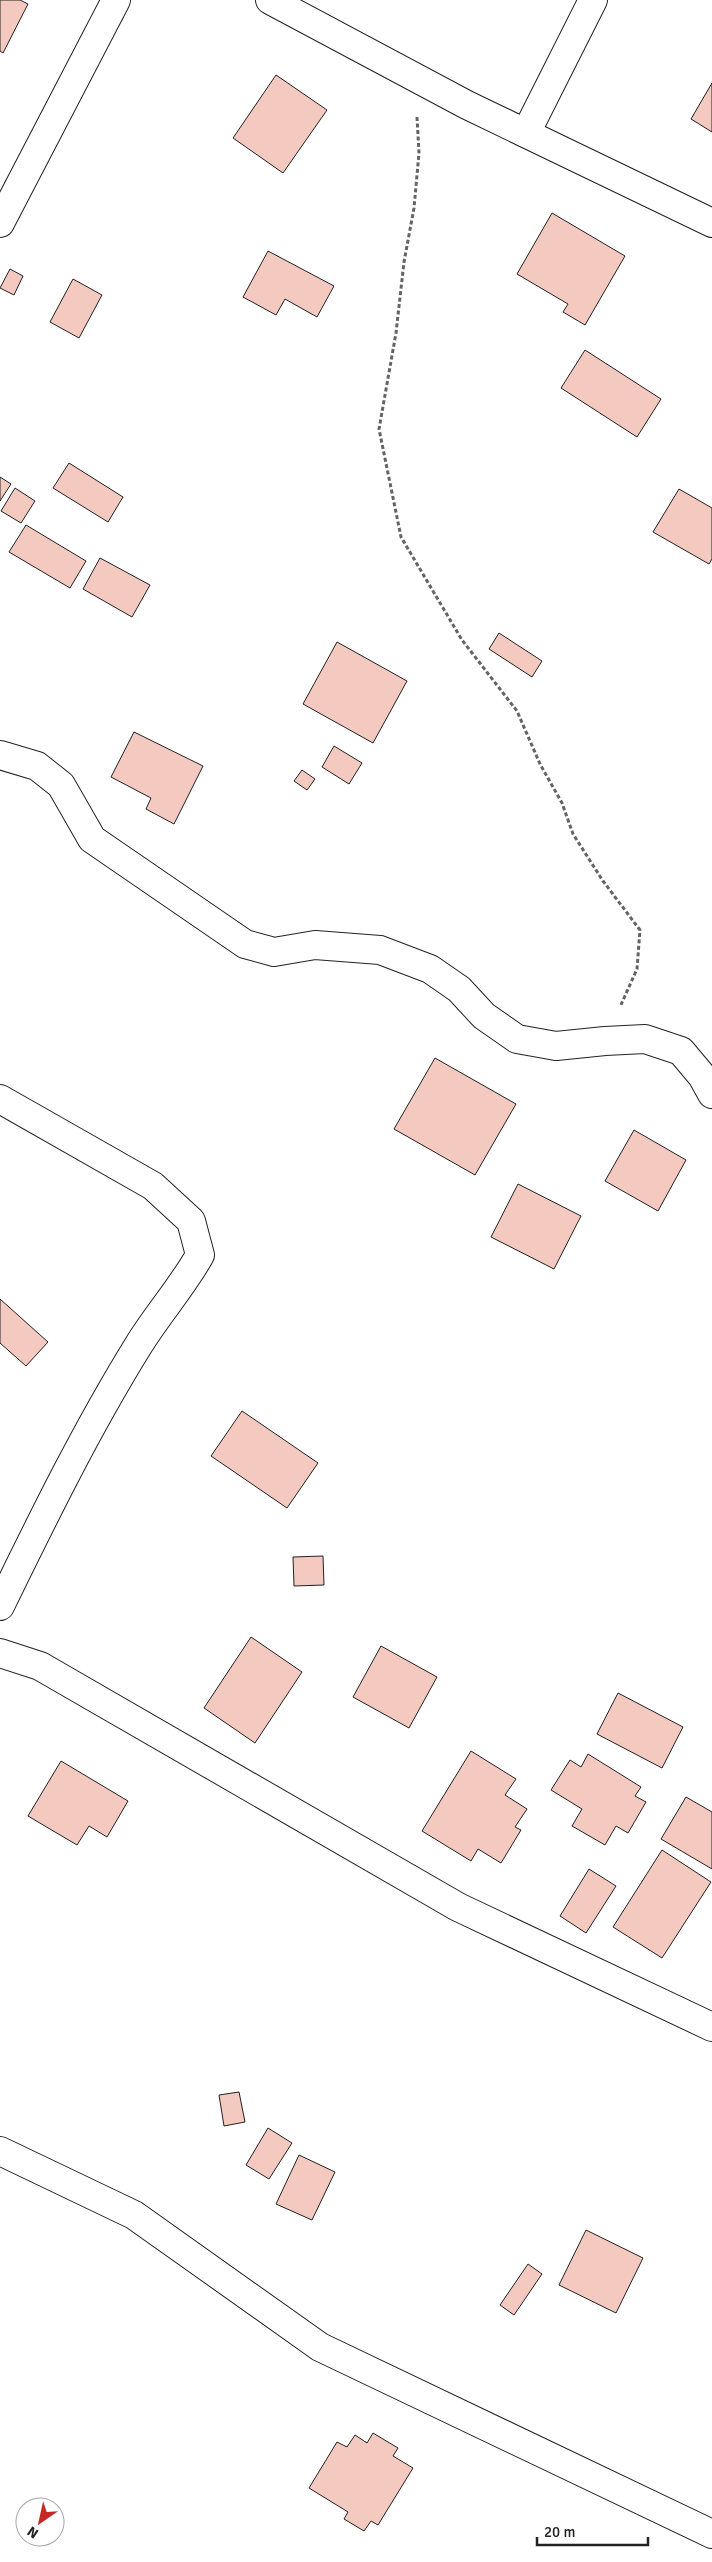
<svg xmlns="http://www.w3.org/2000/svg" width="712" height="2562" font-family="Signika,sans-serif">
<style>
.building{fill:#f3c9c0;stroke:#222}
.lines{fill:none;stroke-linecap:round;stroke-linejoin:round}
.street-casing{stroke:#222;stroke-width:30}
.path{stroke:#646464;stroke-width:3;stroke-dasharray:4 2.5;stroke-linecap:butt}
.street{stroke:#fff;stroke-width:28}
</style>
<rect width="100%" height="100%" fill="#fff"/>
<g class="building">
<path d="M0,0H20L28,4L3,53L0,51Z"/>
<path d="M276,75L327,110L283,173L233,138Z"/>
<path d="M712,83V132L691,119Z"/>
<path d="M552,213L625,256L585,325L563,312L568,304L517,274Z"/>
<path d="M268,251L334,286L317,317L285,299L276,315L243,297Z"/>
<path d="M10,269L23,276L14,295L0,288Z"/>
<path d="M73,279L102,295L79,338L50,322Z"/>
<path d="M585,350L661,399L637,437L561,388Z"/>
<path d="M69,463L123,497L108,522L53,488Z"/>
<path d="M0,477L11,484L0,501Z"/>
<path d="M15,488L35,501L21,523L1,511Z"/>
<path d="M679,489L712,508V559L709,564L653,532Z"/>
<path d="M26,525L86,561L70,588L9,552Z"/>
<path d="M100,558L150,585L132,617L83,589Z"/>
<path d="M499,633L542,661L532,677L489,649Z"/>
<path d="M337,642L407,681L373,743L303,704Z"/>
<path d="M134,732L203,766L174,824L146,809L151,798L111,777Z"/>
<path d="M334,746L362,763L349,784L322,767Z"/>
<path d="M302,770L315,779L307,790L294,781Z"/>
<path d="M435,1058L516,1104L475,1175L394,1129Z"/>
<path d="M634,1130L686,1160L658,1211L605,1181Z"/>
<path d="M518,1184L581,1216L554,1269L491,1237Z"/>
<path d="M0,1299L48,1342L26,1366L0,1343Z"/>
<path d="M242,1411L318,1463L287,1508L211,1456Z"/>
<path d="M323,1556L324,1585L294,1586L293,1557Z"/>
<path d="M251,1637L302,1672L255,1743L204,1708Z"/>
<path d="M381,1646L437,1677L409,1728L353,1697Z"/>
<path d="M618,1693L683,1727L662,1768L597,1734Z"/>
<path d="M471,1751L516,1779L505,1795L527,1809L515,1827L521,1830L501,1863L478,1849L471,1861L422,1831Z"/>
<path d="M588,1754L641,1787L635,1796L646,1802L628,1833L616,1826L605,1845L572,1826L582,1809L551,1790L570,1760L581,1767Z"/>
<path d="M61,1761L128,1801L107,1837L89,1826L77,1845L28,1816Z"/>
<path d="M686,1797L712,1812V1869L661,1839Z"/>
<path d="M662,1850L711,1882L662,1958L613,1927Z"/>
<path d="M589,1869L616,1886L586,1933L560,1916Z"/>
<path d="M239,2092L245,2122L224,2126L219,2095Z"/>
<path d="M268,2128L292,2143L269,2179L246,2165Z"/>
<path d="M299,2155L335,2172L312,2220L276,2204Z"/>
<path d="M586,2230L643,2258L616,2313L559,2285Z"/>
<path d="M528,2264L542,2274L514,2315L500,2305Z"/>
<path d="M373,2433L398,2448L393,2456L413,2468L378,2525L371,2521L364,2531L344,2519L348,2512L309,2488L337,2442L347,2447L355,2435L367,2443Z"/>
</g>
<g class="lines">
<g class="street-casing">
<g id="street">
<path d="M270,0L467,105L712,223"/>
<path d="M526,133L593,0"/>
<path d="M0,223L116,0"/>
<path d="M0,755L37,766L61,785L92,839L245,944L274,952L315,945L380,950L430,969L459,989L484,1016L517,1039L556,1046L605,1041L645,1039L681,1051L702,1076L712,1094"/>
<path d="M0,1099L153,1186L191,1221L200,1255C182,1287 157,1315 138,1346C86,1430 43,1518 0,1606"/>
<path d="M0,1653L40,1666L458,1907L712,2027"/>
<path d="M0,2151L134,2215L320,2347L712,2534"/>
</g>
</g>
<path class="path" d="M417,117L419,153L414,208L404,262L396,333L379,429L401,537L462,640L517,711L540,764L562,803L573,834L603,881L640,930L637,969L620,1007"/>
<use href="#street" class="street"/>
</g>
<g transform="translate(40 2522) rotate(214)"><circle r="24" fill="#ffffff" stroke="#a7a7a7"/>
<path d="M0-4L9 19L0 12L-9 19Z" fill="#c62828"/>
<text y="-8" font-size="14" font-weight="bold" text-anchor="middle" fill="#222222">N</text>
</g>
<path d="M537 2537v8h111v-8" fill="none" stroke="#222222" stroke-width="2.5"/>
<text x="544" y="2537" font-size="15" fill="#222222" stroke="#ffffff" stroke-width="4" paint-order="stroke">20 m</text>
</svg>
